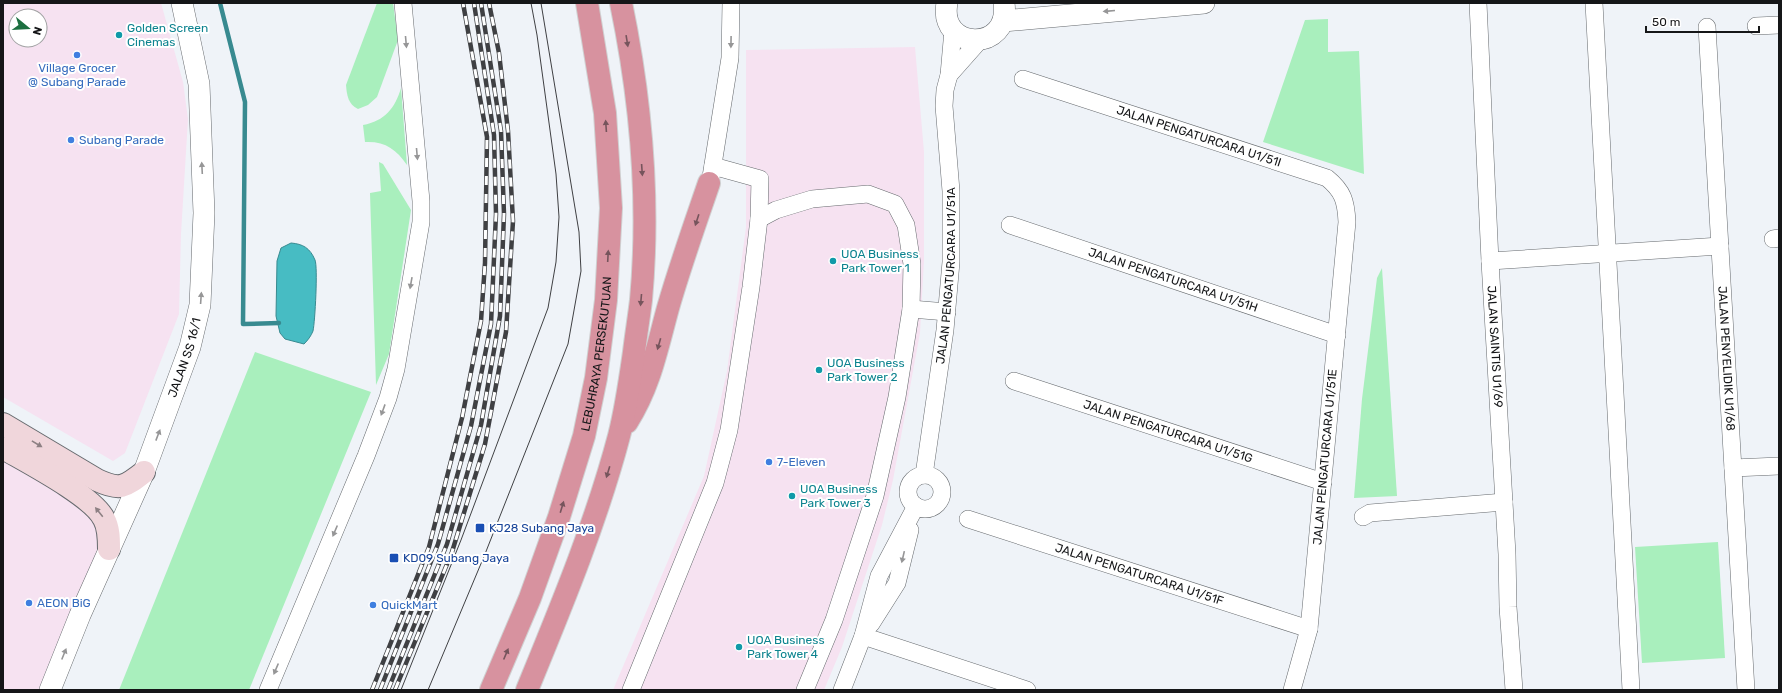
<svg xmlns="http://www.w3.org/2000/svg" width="1782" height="693" font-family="Rubik,sans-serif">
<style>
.commercial{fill:#f6e2f1;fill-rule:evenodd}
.green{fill:#a9efbd}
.water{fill:#47bcc3;stroke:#388a90}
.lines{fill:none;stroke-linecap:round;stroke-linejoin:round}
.stream{stroke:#388a90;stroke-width:4.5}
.minor-casing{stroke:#666a6e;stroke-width:18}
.tertiary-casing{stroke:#666a6e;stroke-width:22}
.secondary-casing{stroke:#666a6e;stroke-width:24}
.trunk-casing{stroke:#d0d0d1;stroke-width:24}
.minor{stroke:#fff;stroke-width:17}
.tertiary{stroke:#fff;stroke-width:21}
.secondary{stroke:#f0d6db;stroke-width:22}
.trunk{stroke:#d7929f;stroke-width:22}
.tram{stroke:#3f4043;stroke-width:1}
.rail-casing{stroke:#3f4043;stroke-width:4.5}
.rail{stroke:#fff;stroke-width:3;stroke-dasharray:9;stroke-linecap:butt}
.oneway{fill:#969697}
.oneway2{fill:#76545c}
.oneway3{fill:#8d8083}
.culture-dot{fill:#0f9aa8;stroke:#fff;stroke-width:1.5}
.shop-dot{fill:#3f7fe0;stroke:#fff;stroke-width:1.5}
.transit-dot{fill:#1a4fb4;stroke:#fff;stroke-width:1.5}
.labels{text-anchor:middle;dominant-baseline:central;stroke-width:4;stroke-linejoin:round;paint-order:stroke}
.culture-label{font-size:12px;fill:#0d838f;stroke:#fff;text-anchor:start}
.shop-label{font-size:12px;fill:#366cbe;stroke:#fff;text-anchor:start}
.street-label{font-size:12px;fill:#151618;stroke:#fff}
.transit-label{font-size:12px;fill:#164399;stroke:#fff;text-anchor:start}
</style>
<rect width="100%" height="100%" fill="#eff3f8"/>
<g class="commercial">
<path d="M3,3H161L183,82L188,119L181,234L179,314L125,453L113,461L3,397ZM16,16H40V40H16Z"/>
<path d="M915,47L924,152V260L920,333L893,480L882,525L842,647L824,690H613L704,476L727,371L746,227V50Z"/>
<path d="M3,454L93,512L102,539L41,690H3Z"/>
</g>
<g class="green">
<path d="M377,3H393L398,40L377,97L368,105L358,109C348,104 347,96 346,85Z"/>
<path d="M1328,19V52L1359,51L1364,174L1263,142L1305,20Z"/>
<path d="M401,88L407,165C396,149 385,141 365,142L363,125C385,121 395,108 401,88Z"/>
<path d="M379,162L383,164L411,210L389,354L376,385L370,193L381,191Z"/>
<path d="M1382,268L1397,496L1354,498L1362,399L1377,278Z"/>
<path d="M255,352L371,392L249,690H119Z"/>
<path d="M1718,542L1725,658L1642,663L1635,547Z"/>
</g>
<path class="water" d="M291,243C303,244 310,248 315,260C318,267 315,322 313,331C311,336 308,340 304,344L285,339L280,333L276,316L277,261L281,248Z"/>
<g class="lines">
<path class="stream" d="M220,3L245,102L243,324L279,323"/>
<g class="minor-casing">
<g id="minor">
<path id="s1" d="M1478,3L1490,261L1507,554L1508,607L1514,690"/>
<path d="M1594,3L1631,690"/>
<path d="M1756,26L1779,25"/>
<path id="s2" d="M1707,27L1746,690"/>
<path d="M949,75L980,40"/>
<path id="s3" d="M1023,79L1327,178C1343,191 1346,201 1347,222L1309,629L1292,690"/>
<path d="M711,177L730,58L731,3"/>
<path d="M759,219L776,210L812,199L868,194L895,204L906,225L912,264L911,309L897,397L875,496L834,620L805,690"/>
<path id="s4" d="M1010,225L1337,335"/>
<path d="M1773,239L1779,238"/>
<path d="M1490,261L1720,246"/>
<path d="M911,309L947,312"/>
<path id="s5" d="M1014,381L1323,482"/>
<path d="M1733,468L1779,466"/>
<path id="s6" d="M924,475L945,330L951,262V191L944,106L945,90L949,75L953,30"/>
<circle cx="925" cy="492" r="17"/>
<path d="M1363,517L1370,513L1504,502"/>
<path id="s7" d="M968,519L1309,629"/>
<path d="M871,624L897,583L910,530"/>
<path d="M863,636L1027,690"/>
<path d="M268,690L366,456L388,398L396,369L421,222V201L403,3"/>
<path d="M631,690L715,483L729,430L751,287L759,219L760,179L713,166"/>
<path d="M842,690L863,636L879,576L916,506"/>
</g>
</g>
<g class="tertiary-casing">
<g id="tertiary">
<path d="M947,3C938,51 1011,53 1004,3"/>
<path d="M1003,21L1204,3"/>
<path id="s8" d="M50,690L80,615L144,472L190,347L200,305L204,213L199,84L182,3"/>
</g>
</g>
<g class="secondary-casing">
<g id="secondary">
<path d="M3,424L97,480C120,491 125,487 144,472"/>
<path d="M3,448C27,462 93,496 104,519C109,528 109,539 109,549"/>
</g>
</g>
<g class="trunk-casing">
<g id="trunk">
<path d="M627,422C650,386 657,348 668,308C680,266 695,224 709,183"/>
<path id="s9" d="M491,690L530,598L559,517L584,436L596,378L606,300L611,208L605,113L587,3"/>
<path d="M527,690C561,607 596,523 619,436C626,409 630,380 634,352C636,335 639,317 641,300C650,201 641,100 621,3"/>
</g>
</g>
<use href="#minor" class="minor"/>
<use href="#tertiary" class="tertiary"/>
<use href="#secondary" class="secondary"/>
<use href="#trunk" class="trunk"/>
<g class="tram">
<path d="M401,690L461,540L548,308L556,262L559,217L556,174L537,35L531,3"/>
<path d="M428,690L485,554L568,344L581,271L579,232L541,3"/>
</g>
<g class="rail-casing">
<g id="rail">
<path d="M372,690L429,547L462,418L481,321L485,263L487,137L463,3"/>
<path d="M380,690L438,544L471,426L491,324L496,214L494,135L474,3"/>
<path d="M388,690L447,544L481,425L500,316L504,214L501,131L481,3"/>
<path d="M395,690L452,552L485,444L506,332L513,221L508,131L499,53L489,3"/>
</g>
</g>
<use href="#rail" class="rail"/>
</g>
<defs><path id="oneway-solid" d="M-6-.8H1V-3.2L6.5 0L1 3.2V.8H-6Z"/></defs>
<g class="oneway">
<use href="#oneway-solid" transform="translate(1109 11) rotate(175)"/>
<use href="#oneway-solid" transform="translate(406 42) rotate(85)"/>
<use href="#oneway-solid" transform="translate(731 42) rotate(91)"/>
<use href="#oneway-solid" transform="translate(417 154) rotate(85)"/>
<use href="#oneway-solid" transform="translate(202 168) rotate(-93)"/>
<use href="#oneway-solid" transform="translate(411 283) rotate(100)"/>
<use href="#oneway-solid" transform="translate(201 298) rotate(-86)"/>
<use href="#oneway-solid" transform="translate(383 410) rotate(110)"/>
<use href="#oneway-solid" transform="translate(158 435) rotate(-69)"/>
<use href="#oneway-solid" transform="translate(335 531) rotate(113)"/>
<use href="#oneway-solid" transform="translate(903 557) rotate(103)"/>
<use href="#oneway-solid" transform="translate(64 654) rotate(-68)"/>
<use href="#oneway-solid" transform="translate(276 669) rotate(113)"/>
</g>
<g class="oneway2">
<use href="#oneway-solid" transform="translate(627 41) rotate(81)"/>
<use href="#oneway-solid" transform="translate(606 126) rotate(-94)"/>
<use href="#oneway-solid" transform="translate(642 170) rotate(86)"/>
<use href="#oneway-solid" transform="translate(697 220) rotate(108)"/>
<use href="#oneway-solid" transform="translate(608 256) rotate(-87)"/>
<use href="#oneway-solid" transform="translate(641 300) rotate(95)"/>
<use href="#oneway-solid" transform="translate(659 344) rotate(106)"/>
<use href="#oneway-solid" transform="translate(608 472) rotate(107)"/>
<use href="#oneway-solid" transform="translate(562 507) rotate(-73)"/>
<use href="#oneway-solid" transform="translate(506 654) rotate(-67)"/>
</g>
<g class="oneway3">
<use href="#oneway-solid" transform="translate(37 444) rotate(31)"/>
<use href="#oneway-solid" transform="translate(99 512) rotate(-129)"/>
</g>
<g class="culture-dot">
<circle cx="119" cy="35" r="4"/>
<circle cx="833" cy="261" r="4"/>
<circle cx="819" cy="370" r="4"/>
<circle cx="792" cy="496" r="4"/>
<circle cx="739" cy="647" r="4"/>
</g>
<g class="shop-dot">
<circle cx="77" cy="55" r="4"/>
<circle cx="71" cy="140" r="4"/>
<circle cx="769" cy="462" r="4"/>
<circle cx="29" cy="603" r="4"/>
<circle cx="373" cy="605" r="4"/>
</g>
<g class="transit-dot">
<rect x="475" y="523" width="10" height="10" rx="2"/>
<rect x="389" y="553" width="10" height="10" rx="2"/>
</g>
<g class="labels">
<g class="culture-label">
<text x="127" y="28">Golden Screen<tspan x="127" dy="14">Cinemas</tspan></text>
<text x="841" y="254">UOA Business<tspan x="841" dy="14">Park Tower 1</tspan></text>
<text x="827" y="363">UOA Business<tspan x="827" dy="14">Park Tower 2</tspan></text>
<text x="800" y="489">UOA Business<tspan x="800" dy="14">Park Tower 3</tspan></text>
<text x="747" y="640">UOA Business<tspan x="747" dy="14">Park Tower 4</tspan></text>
</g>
<g class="shop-label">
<text x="77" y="68" text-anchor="middle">Village Grocer<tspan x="77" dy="14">@ Subang Parade</tspan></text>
<text x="79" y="140">Subang Parade</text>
<text x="777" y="462">7-Eleven</text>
<text x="37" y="603">AEON BiG</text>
<text x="381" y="605">QuickMart</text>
</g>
<g class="street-label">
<text stroke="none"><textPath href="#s3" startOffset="185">JALAN PENGATURCARA U1/51I</textPath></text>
<text stroke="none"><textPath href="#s6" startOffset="201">JALAN PENGATURCARA U1/51A</textPath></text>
<text stroke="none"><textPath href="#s4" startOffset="172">JALAN PENGATURCARA U1/51H</textPath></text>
<text stroke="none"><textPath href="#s1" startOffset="344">JALAN SAINTIS U1/69</textPath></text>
<text stroke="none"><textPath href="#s9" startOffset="354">LEBUHRAYA PERSEKUTUAN</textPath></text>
<text stroke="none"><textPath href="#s8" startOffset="359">JALAN SS 16/1</textPath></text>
<text stroke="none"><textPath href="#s2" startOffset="332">JALAN PENYELIDIK U1/68</textPath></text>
<text stroke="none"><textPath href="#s5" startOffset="162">JALAN PENGATURCARA U1/51G</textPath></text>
<text transform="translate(1325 457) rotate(-85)">JALAN PENGATURCARA U1/51E</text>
<text stroke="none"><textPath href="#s7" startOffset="180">JALAN PENGATURCARA U1/51F</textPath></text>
</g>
<g class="transit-label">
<text x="489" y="528">KJ28 Subang Jaya</text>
<text x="403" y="558">KD09 Subang Jaya</text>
</g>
</g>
<rect width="1782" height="693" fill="none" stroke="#151618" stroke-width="8"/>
<g transform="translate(28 28) rotate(108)"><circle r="19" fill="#ffffff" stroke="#a1a2a3"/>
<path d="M0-3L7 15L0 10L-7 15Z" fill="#1c6f40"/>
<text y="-6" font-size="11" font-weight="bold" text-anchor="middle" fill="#151618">N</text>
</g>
<path d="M1646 26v6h113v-6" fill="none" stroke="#151618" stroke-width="2"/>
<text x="1652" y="26" font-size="12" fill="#151618" stroke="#ffffff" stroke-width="3" paint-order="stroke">50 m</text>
</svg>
